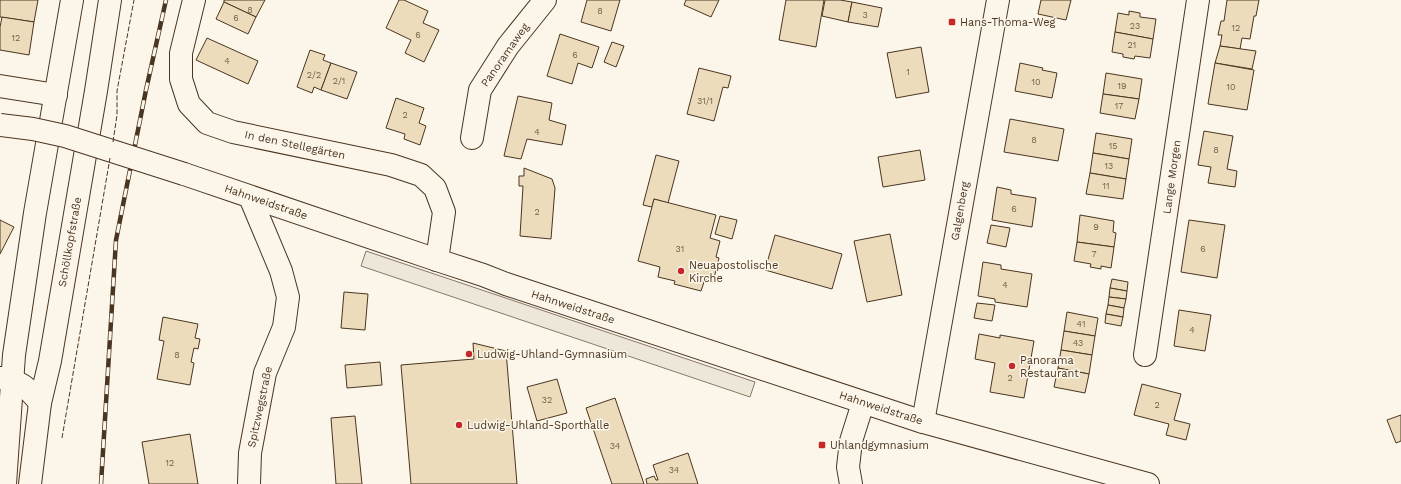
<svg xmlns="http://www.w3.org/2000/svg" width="1401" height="484" font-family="'Work Sans',sans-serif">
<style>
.parking{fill:#ede7d9;stroke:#887966}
.building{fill:#ecdcbc;stroke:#4a3520}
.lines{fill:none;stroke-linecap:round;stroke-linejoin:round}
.minor-casing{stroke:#4a3520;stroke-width:24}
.major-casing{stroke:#4a3520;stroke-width:24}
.minor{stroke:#fbf6e9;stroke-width:22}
.major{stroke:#fbf6e9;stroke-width:22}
.rail-casing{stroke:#4a3520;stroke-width:4.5}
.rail{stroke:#fbf6e9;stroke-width:3;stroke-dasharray:9;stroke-linecap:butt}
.minor-bridge-casing{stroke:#4a3520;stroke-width:24;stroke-linecap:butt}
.minor-bridge{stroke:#fbf6e9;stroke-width:22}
.fence{stroke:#4a3520;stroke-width:1;stroke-dasharray:5 2;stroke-linecap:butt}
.poi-dot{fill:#c62828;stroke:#fbf6e9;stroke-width:1.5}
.labels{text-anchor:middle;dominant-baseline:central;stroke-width:3;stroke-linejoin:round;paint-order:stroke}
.number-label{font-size:9px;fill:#725f47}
.poi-label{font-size:11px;fill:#4a3520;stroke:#fbf6e9;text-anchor:start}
.street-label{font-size:11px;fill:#4a3520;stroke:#fbf6e9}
</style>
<rect width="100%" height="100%" fill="#fbf6e9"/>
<path class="parking" d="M366,251L755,382L750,397L361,266Z"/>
<g class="building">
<path d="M0,0H38L34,22L0,17Z"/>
<path d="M224,0H265L256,17L224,2Z"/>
<path d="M399,0H404L428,11L423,23L439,30L424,62L405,53L411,40L386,28Z"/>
<path d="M587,0H620L611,31L581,22Z"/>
<path d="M686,0H719L711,17L684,5Z"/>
<path d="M786,0H824L816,47L779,40Z"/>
<path d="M825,0H840L852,2L848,22L822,16Z"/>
<path d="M1041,0H1071L1066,20L1038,14Z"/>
<path d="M1227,0H1259L1256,16H1254L1250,39L1242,38L1240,49L1220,46L1222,35H1218L1221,21H1224Z"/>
<path d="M224,2L256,17L248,34L216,19Z"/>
<path d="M852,2L882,8L878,27L848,22Z"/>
<path d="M1129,11L1140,13V17L1156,19L1153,39L1115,32L1118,13L1129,15Z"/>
<path d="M2,17L34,22L29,55L0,50V27Z"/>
<path d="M1115,32L1153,39L1150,58L1135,56L1134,59L1123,57V54L1112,52Z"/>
<path d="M560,34L599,47L592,68L578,63L572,84L547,76Z"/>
<path d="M207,38L258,61L248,84L196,60Z"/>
<path d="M612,42L624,46L616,67L604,62Z"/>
<path d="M1220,46L1256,51L1252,69L1215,63Z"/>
<path d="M921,47L929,92L896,98L887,53Z"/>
<path d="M310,50L325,55L323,60L331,63L321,90L314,87L312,93L297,87Z"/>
<path d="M331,63L357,72L347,99L321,90Z"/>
<path d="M1020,63L1043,68L1042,70L1057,73L1052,98L1015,91Z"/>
<path d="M1215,63L1254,70L1247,110L1208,104Z"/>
<path d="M699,68L731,76L728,88L723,87L714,121L687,114Z"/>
<path d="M1106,73L1142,79L1139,99L1103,94Z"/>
<path d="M1103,94L1139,99L1135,119L1100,113Z"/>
<path d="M518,96L552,103L549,120L566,125L562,145L527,139L521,159L504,156Z"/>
<path d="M396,98L424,108L419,123L426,126L420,145L404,139L405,134L386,128Z"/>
<path d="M1010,119L1064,129L1058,161L1004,152Z"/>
<path d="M1204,131L1233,136L1227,169L1237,171L1235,187L1208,183L1211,167L1198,165Z"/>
<path d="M1096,133L1132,139L1129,159L1093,153Z"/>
<path d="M920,150L925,180L883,187L878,157Z"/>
<path d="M1093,153L1129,159L1126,179L1090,173Z"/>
<path d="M656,155L679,161L668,203L654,199L652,207L643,205Z"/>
<path d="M524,168L552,179L555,188L551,239L520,236L523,186H519V176H524Z"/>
<path d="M1090,173L1126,179L1123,199L1086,194Z"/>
<path d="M997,187L1011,190V194L1036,198L1032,227L992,220Z"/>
<path d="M654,199L716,215L710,238L720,241L716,257L719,258L713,282L705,279L701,291L674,284L675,281L658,277L660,267L638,261Z"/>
<path d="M1080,215L1114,221L1113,232L1116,233L1114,247L1077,242Z"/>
<path d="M720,216L737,220L732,239L715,234Z"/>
<path d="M0,220L14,227L0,254Z"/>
<path d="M1189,220L1225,225L1217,278L1181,272Z"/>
<path d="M991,225L1010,228L1006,247L987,243Z"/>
<path d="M890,234L902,295L867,302L854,241Z"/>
<path d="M775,235L842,254L832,289L765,270Z"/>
<path d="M1077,242L1114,247L1111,268L1101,266V269L1090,267L1091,264L1074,261Z"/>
<path d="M983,262L1001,265V269L1032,274L1027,307L995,302V299L978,296Z"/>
<path d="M1112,279L1128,282L1127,291L1110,288Z"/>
<path d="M1110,288L1127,291L1126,299L1109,297Z"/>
<path d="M344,292L368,294L365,330L341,328Z"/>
<path d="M1109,297L1126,299L1124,308L1108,305Z"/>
<path d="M977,303L995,305L992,321L974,318Z"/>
<path d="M1108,305L1124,308L1123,317L1106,314Z"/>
<path d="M1179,310L1211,315L1205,351L1174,346Z"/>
<path d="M1067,312L1098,318L1095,336L1064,331Z"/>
<path d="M1106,314L1123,317L1121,326L1105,323Z"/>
<path d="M163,317L198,324L195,338L200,339L198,349L194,348L191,362L194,363L190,385L157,379L164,341L159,340Z"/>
<path d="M1064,331L1095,336L1092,355L1061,350Z"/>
<path d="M979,334L1000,338V335L1034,341L1024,398L990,392L995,363L975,359Z"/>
<path d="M473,343L506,351L517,484H411L401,365L474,359Z"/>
<path d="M1061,350L1092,355L1089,374L1058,368Z"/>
<path d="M380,362L382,385L347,388L345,365Z"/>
<path d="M1058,368L1089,374L1085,393L1054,387Z"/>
<path d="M557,379L567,413L537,421L527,387Z"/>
<path d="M1142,384L1181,394L1174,420L1190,424L1186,440L1166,435L1169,424L1134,415Z"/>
<path d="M615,398L644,484H612L586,408Z"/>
<path d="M1401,415V441L1396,443L1387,420Z"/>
<path d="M355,416L362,484H336L331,418Z"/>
<path d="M190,434L198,484H149L142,442Z"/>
<path d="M688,453L698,484H647L646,479L654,476L656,480H658L653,465Z"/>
</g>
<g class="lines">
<g class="minor-casing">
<g id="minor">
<path d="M194,0L181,53V79L189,104L207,123L233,132L391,165L421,175L435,188L444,212L437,260"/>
<path d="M0,86L56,95"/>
<path d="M472,138L480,90L508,46L545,0"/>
<path d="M184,174L437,260L483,275L506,284L923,422L1148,484"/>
<path d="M1145,355L1198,0"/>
<path d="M0,378C21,381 27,387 40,403"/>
<path d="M923,422L998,0"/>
<path d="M249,484L250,453L265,373L284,327L288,297L281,271L250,197"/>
<path d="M851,484L848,467L851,441L863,403"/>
</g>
</g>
<g class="major-casing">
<g id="major">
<path d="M5,484L14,355L35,213L72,0"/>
<path d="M30,484L40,403L50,361L96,91L110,0"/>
</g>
</g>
<use href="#minor" class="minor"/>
<use href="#major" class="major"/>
<g class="rail-casing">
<path id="rail" d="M101,484L116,240L146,90L166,0"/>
</g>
<use href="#rail" class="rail"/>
<g class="minor-bridge-casing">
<path id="minor-bridge" d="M0,125L33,129L65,136L184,174"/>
</g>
<use href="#minor-bridge" class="minor-bridge"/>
<g class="fence">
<path d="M113,142L117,115V91L134,0"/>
<path d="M62,438L110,158"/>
</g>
</g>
<g class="poi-dot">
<rect x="948" y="18" width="8" height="8" rx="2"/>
<circle cx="681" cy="271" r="4"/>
<circle cx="469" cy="354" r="4"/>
<circle cx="1012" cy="366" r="4"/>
<circle cx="459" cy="425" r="4"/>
<rect x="818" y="441" width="8" height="8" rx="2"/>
</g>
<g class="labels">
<g class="number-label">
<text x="250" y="10">8</text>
<text x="600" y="11">8</text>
<text x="865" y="15">3</text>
<text x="236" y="18">6</text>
<text x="1135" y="26">23</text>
<text x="1236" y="28">12</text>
<text x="418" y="35">6</text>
<text x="16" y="38">12</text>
<text x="1132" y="45">21</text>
<text x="575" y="55">6</text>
<text x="227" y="61">4</text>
<text x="908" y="72">1</text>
<text x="314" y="75">2/2</text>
<text x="339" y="81">2/1</text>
<text x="1036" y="82">10</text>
<text x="1122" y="86">19</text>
<text x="1231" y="87">10</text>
<text x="705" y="101">31/1</text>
<text x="1119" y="106">17</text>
<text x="405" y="115">2</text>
<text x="537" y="132">4</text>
<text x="1034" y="140">8</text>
<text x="1113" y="146">15</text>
<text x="1216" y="150">8</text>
<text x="1109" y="166">13</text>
<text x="1106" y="186">11</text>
<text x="1014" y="209">6</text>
<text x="537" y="212">2</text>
<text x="1096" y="227">9</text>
<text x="680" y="249">31</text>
<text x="1203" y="249">6</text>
<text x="1094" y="254">7</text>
<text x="1005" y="285">4</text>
<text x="1081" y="324">41</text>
<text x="1192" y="330">4</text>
<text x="1078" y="343">43</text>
<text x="177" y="355">8</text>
<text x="1010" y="378">2</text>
<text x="547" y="400">32</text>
<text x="1157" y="405">2</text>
<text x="615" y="446">34</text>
<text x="170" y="463">12</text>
<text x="674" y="470">34</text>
</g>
<g class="poi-label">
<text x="960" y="22">Hans-Thoma-Weg</text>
<text x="689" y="265">Neuapostolische<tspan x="689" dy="13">Kirche</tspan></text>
<text x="477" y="354">Ludwig-Uhland-Gymnasium</text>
<text x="1020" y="360">Panorama<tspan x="1020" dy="13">Restaurant</tspan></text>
<text x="467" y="425">Ludwig-Uhland-Sporthalle</text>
<text x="830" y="445">Uhlandgymnasium</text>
</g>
<g class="street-label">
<text transform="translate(505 55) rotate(-55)">Panoramaweg</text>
<text transform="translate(295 145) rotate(12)">In den Stellegärten</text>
<text transform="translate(1172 177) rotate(-82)">Lange Morgen</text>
<text transform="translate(266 202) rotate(19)">Hahnweidstraße</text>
<text transform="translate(960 211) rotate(-80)">Galgenberg</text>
<text transform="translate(70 242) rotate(-80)">Schöllkopfstraße</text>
<text transform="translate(573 307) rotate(18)">Hahnweidstraße</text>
<text transform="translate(260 407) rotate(-78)">Spitzwegstraße</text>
<text transform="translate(881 408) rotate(18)">Hahnweidstraße</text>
</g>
</g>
</svg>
